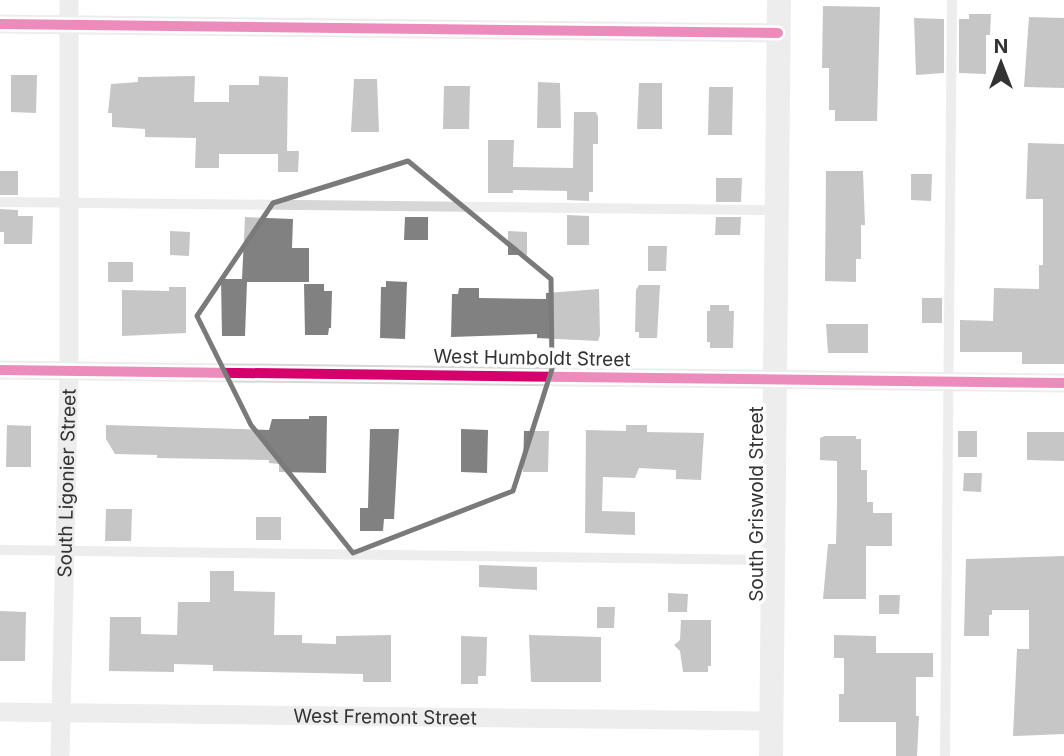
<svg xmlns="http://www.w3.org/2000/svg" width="1064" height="756" font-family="Inter,sans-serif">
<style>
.building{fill:#818181}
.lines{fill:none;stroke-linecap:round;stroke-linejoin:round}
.service{stroke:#d7d7d7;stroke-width:10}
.minor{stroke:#d7d7d7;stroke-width:19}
.tertiary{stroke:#d7d7d7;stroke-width:24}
.cycleway-casing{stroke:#fff;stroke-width:15}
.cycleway{stroke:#d6006c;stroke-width:10}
.marked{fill:none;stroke:#7a7a7a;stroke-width:5;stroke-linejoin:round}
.labels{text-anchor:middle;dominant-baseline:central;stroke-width:7;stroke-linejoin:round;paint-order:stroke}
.street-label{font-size:19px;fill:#333;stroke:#fff}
</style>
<rect width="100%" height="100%" fill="#fff"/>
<g class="building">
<path d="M823,6L880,7L877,121H835V110H829V68H822Z"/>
<path d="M969,14H991L990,35H986V74L959,73V19H969Z"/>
<path d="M1029,17L1064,18V88L1024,87Z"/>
<path d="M914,18L944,19V73L916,75Z"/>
<path d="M11,75H37L36,113L11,112Z"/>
<path d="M195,76L194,102H229V85H259V76L288,77L287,151H299L298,172H278V154H219V168H195L196,138L145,137V129L112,127V113H108L111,84L138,82V77Z"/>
<path d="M354,79H377L379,132H351Z"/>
<path d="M538,82L560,83L561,128H537Z"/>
<path d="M639,83H662V129H637Z"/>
<path d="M444,86H470L469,129H443Z"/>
<path d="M709,87H733L732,135H708Z"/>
<path d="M574,112H596L598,117V144H593V192H589V201L567,200V191L513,190V193H488V140H514L513,167L573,168Z"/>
<path d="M1028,143L1064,144V364H1022V352H960V320L993,321L994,288L1039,289V265H1043V199H1026Z"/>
<rect x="0" y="171" width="18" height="24"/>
<path d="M826,171H863L865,225H861V259H856V282L825,281Z"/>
<path d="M911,174H932L931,201L911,200Z"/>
<path d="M716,178H742L741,202H716Z"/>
<path d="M0,209L18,210V216H33L32,244H4V232H0Z"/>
<path d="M567,215L589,216V245H567Z"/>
<path d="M245,217L293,219L292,248H309V282H247L245,336H222L221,279H242Z"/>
<path d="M405,217H428V240H404Z"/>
<path d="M716,217H741L740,235H715Z"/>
<path d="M170,231L190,232L189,256L170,255Z"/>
<path d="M508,231L527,232V255H508Z"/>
<path d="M648,246H667L666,271H648Z"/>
<rect x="108" y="262" width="25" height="20"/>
<path d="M386,281L407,282L405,339L380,338L381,287H386Z"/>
<path d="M304,284H324V291H332L331,328H329L328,335H305Z"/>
<path d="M639,285H660L657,338H639V332H635L636,290Z"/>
<path d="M169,287H186V333L122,336V290L169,291Z"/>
<path d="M459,288H479V298L546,299V293L599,289L600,335L598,341L537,338V334L451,337L452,294H458Z"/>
<rect x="922" y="298" width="20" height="25"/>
<path d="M710,305H729V311H734L733,348H710V342H707V311H710Z"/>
<path d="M826,324H868V353H828Z"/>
<path d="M309,416H327L326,473L279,472V464L269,463V460L157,458V455L115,454L106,439V425L269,430L272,419H309Z"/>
<path d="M7,425L31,426V467H6Z"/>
<path d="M626,425H647V432L704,433L701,480L676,479V470L639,468L635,478L603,477L602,511L635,512V535L585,533L586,430L626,431Z"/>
<path d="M370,429H399L394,519H384L383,531H360V508H368Z"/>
<path d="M461,429L488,430L487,473L461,472Z"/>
<path d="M524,431H549L548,472H523Z"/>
<rect x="958" y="431" width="19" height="26"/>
<path d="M1027,432H1064V461L1027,460Z"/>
<path d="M825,436H856V439H861V470H867V502H873V513H892V546H866V599H823L828,544H836L837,505V461L820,460V438Z"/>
<path d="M964,473H982L981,492L963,491Z"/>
<path d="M106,509H132L131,541H105Z"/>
<rect x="256" y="517" width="25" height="23"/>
<path d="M1064,556V734L1013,736L1017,649H1029V610H992V615H989V636H964L966,559Z"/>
<path d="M479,565L537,567V590L479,587Z"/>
<path d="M210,571H234V591L275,592L274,635H302V643L336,644V636L391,635V682H363V674L213,671V665L174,664V672L109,671L110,617H141V634L177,635L178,602H210Z"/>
<path d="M668,593L688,594L687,612H668Z"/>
<path d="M879,595H900L899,614H879Z"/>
<path d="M597,607H615L614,628H597Z"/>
<path d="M0,611L26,612L25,661H0Z"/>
<path d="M681,620H711V666H708V672H683L680,651L674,645L680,640Z"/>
<path d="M529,635L601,637V682H531Z"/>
<path d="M834,635L876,636V653H933V677H916V716H919L917,756H896V722H839V694H844V658H834Z"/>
<path d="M461,636L487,637L486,676H478V684H461Z"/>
</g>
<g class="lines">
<g class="service">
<path d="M0,202L776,210"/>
<path d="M0,550L772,560"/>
<path d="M945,756L952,0"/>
</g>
<g class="minor">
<path d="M0,24L778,33"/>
<path d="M0,370L1064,383"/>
<path id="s1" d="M0,712L772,721"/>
<path id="s2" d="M60,756L69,370V0"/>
</g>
<path class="tertiary" d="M771,756L779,0"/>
<g class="cycleway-casing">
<g id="cycleway">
<path d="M0,24L778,33"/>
<path d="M0,370L1064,383"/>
</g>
</g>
<use href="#cycleway" class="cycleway"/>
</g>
<path d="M0 0H1064V756H0ZM408,161L551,279L552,369L513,491L353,553L251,425L197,316L273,203Z" fill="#fff" fill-opacity=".55" fill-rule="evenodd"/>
<path class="marked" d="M408,161L551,279L552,369L513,491L353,553L251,425L197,316L273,203Z"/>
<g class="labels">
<g class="street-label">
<text transform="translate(532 358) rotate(1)">West Humboldt Street</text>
<text stroke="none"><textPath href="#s2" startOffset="273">South Ligonier Street</textPath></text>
<text transform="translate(756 504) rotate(-90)">South Griswold Street</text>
<text stroke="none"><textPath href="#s1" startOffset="385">West Fremont Street</textPath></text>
</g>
</g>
<g transform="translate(1001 63)" stroke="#ffffff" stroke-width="5" paint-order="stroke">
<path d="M0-5L12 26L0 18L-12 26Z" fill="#333333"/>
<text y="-10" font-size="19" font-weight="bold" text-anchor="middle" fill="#333333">N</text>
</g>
</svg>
